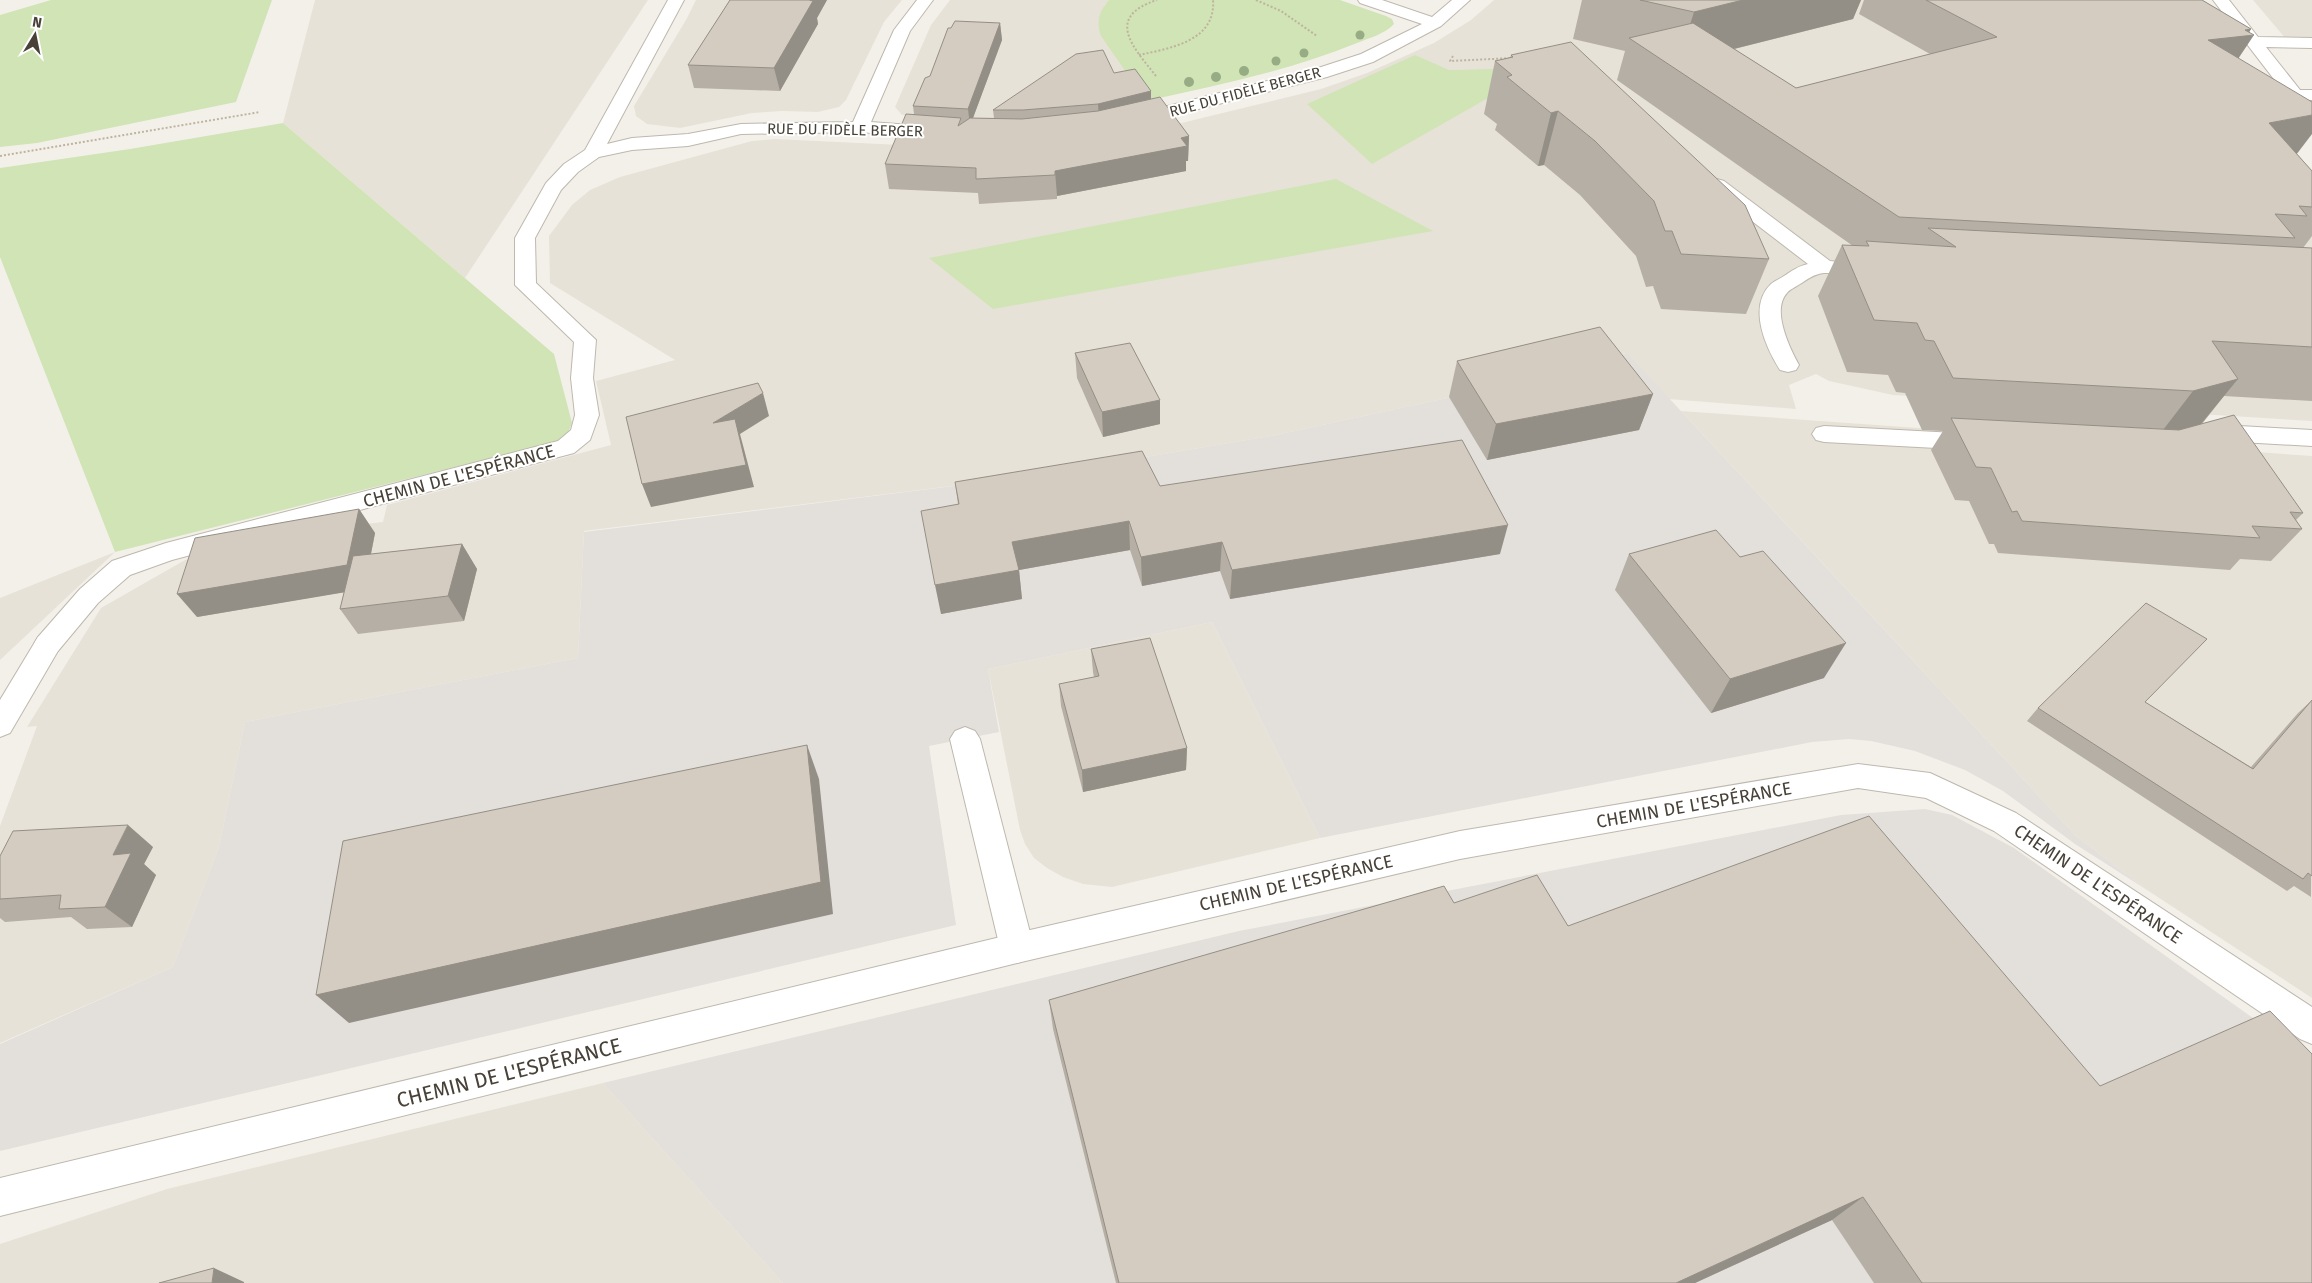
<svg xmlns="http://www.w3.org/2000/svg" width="2312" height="1283" font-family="'Fira Sans',sans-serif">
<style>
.residential{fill:#e7e2d8}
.industrial{fill:#e3dfdb}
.green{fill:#d0e4b6}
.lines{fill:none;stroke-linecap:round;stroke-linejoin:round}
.service-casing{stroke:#beb8ad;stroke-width:2}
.minor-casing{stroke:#beb8ad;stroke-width:2}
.path{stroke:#bfb39f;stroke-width:2;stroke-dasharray:2 2;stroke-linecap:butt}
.service{fill:#fff;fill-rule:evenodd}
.minor{fill:#fff;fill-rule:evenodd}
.tree{fill:#97ac84}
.wall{fill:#b6afa5}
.shaded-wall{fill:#948f86}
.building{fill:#d4ccc0;stroke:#948f86}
.labels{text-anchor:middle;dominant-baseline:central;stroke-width:4;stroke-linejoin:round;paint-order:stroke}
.far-street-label{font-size:15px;fill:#474138;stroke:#fff}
.street-label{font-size:18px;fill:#474138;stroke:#fff}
.near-street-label{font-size:21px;fill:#474138;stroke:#fff}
</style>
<rect width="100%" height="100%" fill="#f3f0ea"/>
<g class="residential">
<path d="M315,0H648L465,278L283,123Z"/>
<path d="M696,0H902L884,22L846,100L839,107L818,112L782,111L752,113L680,128L647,124L636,116L634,106L686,20Z"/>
<path d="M950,0H1109L1104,6L1146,101L1028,120L902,115L895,107L931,25Z"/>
<path d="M1494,0H2190L2255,150L2312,215V421L1893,395L1829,381L1816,374L1789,385L1796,409L1668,399L1626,353L1503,386L1276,435L1027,477L584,531L578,658L245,722L219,847L173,967L0,1043V826L37,726L27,727L101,608L185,560L284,533L383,522L387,505L611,445L596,381L675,360L550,283L549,236L572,205L590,190L620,177L752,141L775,139L965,148L1165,127L1321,89L1367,73L1434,43L1471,20Z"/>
<path d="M2253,0H2312V38L2286,39Z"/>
<path d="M1681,411L2312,456V998L2147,890L2076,836Z"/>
<path d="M115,552L0,660V598Z"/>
<path d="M1212,622L1320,838L1112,887L1083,884L1063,877L1047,868L1034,858L1025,844L1020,830L988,669Z"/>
<path d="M603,1083L783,1283H0V1244L167,1189Z"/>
</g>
<g class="industrial">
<path d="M1627,353L2076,836L2147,890L2075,844L2003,791L1965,770L1915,751L1871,741L1849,739L1812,742L1320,838L1212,622L988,669L999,732L929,746L956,925L0,1151V1044L173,967L219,847L245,722L578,658L584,532L1027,477L1276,435L1503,386Z"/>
<path d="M1925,809L1952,815L2014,848L2312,1060V1283H783L603,1083L1239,931L1841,815Z"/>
</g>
<g class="green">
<path d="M51,0H272L236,102L37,143L0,147V15Z"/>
<path d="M1109,0H1340L1386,16L1392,19L1394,24C1385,34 1369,38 1357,43C1289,71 1217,85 1146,101L1101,36C1096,22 1099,11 1109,0Z"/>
<path d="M1415,55L1449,70L1541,68L1372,164L1307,104Z"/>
<path d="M283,123L554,354L572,423L567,435L559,441L115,552L0,257V168L130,149Z"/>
<path d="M1336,179L1433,231L993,309L929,258Z"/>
</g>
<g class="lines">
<g class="service-casing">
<g id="service">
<path d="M2296,90H2312V100L2290,99L2287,95L2290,91Z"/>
<path d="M582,371L590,373L593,378L599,415L590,440L574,453L172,560L130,575L98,603L58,651L48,655L38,651L34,644L38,637L80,589L112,561L166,543L558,441L571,430L575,415L571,378L574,373Z"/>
<path d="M2222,425L2312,430V446L2223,441L2212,444L2204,442L2200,436L2204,430Z"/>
<path d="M1824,426L1974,434L1982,436L1986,442L1982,448L1974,450L1824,442L1816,440L1812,434L1816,428Z"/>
<path d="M965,727L975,731L980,739L1034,948L1029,959L1017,963L1005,959L1000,948L950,739L955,731Z"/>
</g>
</g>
<g class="minor-casing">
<g id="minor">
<path d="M668,0H684L607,144L632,138L688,134L741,124L853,122L894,30L917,0H933L910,31L871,122L937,127L943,129L946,133L943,137L937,139L860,132L741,134L688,146L632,150L599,157L578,172L561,190L535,238L536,283L596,340L593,378L590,383L582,385L574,383L571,378L574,342L515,285V238L546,183L564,164L585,150Z"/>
<path d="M1358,0H1382L1432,17L1452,0H1470L1441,26L1373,62L1327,77L1134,125L1128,124L1125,120L1128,116L1315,69L1361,54L1422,24L1360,3Z"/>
<path d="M2213,0H2229L2258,37L2312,38V48L2266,47L2312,105V122L2306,121Z"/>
<path d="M1717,179L1724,181L1830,261L1877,266L1880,270L1877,274C1860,279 1842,272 1824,273C1814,274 1808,279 1800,284C1796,287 1790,289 1787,293C1771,310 1790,349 1799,365L1796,370L1788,372L1780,370C1766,348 1747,307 1771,284C1774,281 1780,279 1784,276C1792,271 1798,266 1808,264L1710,189L1707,185L1710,181Z"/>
<path d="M48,633L58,637L62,644L10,733L0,737V700L38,637Z"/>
<path d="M1858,764L1930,773L2016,813L2312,1007V1044L2300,1039L1994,831L1926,798L1858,788L1460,859L1017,963L0,1216V1178L1017,933L1460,831Z"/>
</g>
</g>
<g class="path">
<path d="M1256,0L1281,11L1317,36"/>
<path d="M1139,55C1171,48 1216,41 1213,0"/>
<path d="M1453,56L1450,61L1513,58"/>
<path d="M1156,76C1132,46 1105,17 1157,0"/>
<path d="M0,156L260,112"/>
</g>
<use href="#service" class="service"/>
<use href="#minor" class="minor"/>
</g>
<g class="tree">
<circle cx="1360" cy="35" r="4.5"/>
<circle cx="1304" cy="53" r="4.5"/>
<circle cx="1276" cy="61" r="4.5"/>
<circle cx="1244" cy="71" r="5"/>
<circle cx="1216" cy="77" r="5"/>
<circle cx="1189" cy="82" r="5"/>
</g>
<g class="wall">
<path d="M730,0H827L817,18L818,24L780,91L694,88L688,65Z"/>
<path d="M1582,0H1861L1853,19L1734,49L1796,88L1930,54L1859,14L1864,0H2202L2251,29L2249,32L2238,58L2297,154L2312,171V236L2303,248H2312V401L2224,396L2202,424L2303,513L2296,520L2302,529L2271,561L2240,559L2230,570L1998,553L1994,544H1989L1969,501L1955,500L1931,450L1943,431L1922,430L1905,393L1896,392L1888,375L1847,372L1818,296L1842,245L1853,246L1617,80L1625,51L1573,39Z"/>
<path d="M1000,23L1002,40L973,118H994L993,110L1114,73L1151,91V99L1189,136L1188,161H1186V171L1057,196V199L979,204L978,193L889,189L885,164L914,114L913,106L930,76L951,28Z"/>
<path d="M1511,55L1769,259L1746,314L1661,309L1653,286L1646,287L1636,256L1580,195L1544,165L1538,166L1495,130L1497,124L1484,114L1495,61L1510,58Z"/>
<path d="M1075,353L1160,424L1103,437L1077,378Z"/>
<path d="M1457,361L1653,394L1639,430L1487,460L1449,397Z"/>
<path d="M955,482L1160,486L1500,554L1230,599L1220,571L1142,586L1130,550L1019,570L1022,599L941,614L958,504Z"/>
<path d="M359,509L375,533L371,554L462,544L477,569L464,621L358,634L340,609L344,592L197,617Z"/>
<path d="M1629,554L1824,678L1711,713L1615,590Z"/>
<path d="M1091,649L1187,748L1186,770L1083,792L1061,706L1059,684L1094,677L1093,672Z"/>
<path d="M2312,700L2311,897L2294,886L2287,891L2027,721L2038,708L2145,702L2251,767L2298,713Z"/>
<path d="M153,847L144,864L156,875L132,927L87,929L71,917L5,922L0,918V856Z"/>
<path d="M1454,903L1568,926L2100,1086L2312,1283H1874L1832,1220L1695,1283H1116L1053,1029L1049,1000Z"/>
</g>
<g class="shaded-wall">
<path d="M809,0H827L817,18L818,24L780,91L774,68Z"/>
<path d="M1743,0H1861L1853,19L1678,63L1694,12Z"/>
<path d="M1000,23L1002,40L970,126L968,109Z"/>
<path d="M2251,29L2247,36L2254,35L2226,77L2208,40L2245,30Z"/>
<path d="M1151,91V109L1099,121L1098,104Z"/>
<path d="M1558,111L1544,165L1538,166L1551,113Z"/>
<path d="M2312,115V134L2296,155L2269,123Z"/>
<path d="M1189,136L1188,161H1186V171L1057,196L1055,171Z"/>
<path d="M2238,379L2196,430L2153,443L2193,391Z"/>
<path d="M763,393L769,416L740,434L754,487L651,507L642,484L713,423Z"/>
<path d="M1653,394L1639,430L1487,460L1496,424Z"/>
<path d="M1160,400V424L1103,437L1102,412Z"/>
<path d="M359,509L375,533L364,589L197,617L177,594Z"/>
<path d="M1129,521L1130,550L1019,570L1022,599L941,614L935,585L1012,542Z"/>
<path d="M1508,525L1500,554L1230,599L1232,570Z"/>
<path d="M1222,542L1220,571L1142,586L1141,557Z"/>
<path d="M462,544L477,569L464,621L448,596Z"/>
<path d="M1846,643L1824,678L1711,713L1730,679Z"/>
<path d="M807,745L819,779L833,914L349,1023L316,995Z"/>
<path d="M1187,748L1186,770L1083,792L1082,770Z"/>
<path d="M128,825L153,847L144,864L156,875L132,927L105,907L113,855Z"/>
<path d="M1863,1197L1832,1220L1695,1283H1676Z"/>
<path d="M214,1268L244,1282V1283H212Z"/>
</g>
<g class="building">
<path d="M730,0H809L813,1L774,68L688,65Z"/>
<path d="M1640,0H1743L1694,12Z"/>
<path d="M1926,0H2202L2251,29L2245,30L2254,35L2208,40L2312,102V115L2269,123L2312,171V207L2299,206L2307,216L2275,214L2295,238L1899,217L1629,38L1693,23L1796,88L1997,37Z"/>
<path d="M955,21L1000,23L968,109L913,106L925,78L930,76L948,28H951Z"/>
<path d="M1571,42L1745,205L1769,259L1681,254L1672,231H1665L1654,201L1595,141L1558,111L1551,113L1507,77L1512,75L1495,61L1513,57L1511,55Z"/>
<path d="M1103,50L1114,73L1135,69L1151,91L1098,104L1023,110H993L1076,54Z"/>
<path d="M1160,97L1189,136L1181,138L1187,146L1055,171V175L976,179V168L885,164L906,114L961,118L958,126L970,118L1022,119L1098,111Z"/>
<path d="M1928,228L2312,248V347L2212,341L2238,379L2193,391L1953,378L1934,341L1925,340L1917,323L1874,320L1842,245L1869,246L1866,241L1956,247Z"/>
<path d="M1600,327L1653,394L1496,424L1457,361Z"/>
<path d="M1130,343L1160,400L1102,412L1075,353Z"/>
<path d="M758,383L763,393L713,423L735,419L746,465L642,484L626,417Z"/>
<path d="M2234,415L2303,513L2290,512L2302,529L2252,526L2260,538L2022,521L2017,511L2012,512L1991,468L1976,467L1951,418L2179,430Z"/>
<path d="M1462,440L1508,525L1232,570L1222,542L1141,557L1129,521L1012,542L1019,570L935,585L921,511L959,504L955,482L1142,451L1160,486Z"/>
<path d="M359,509L347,565L177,594L195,538Z"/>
<path d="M1716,530L1740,557L1763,551L1846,643L1730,679L1629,554Z"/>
<path d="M462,544L448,596L340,609L353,556Z"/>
<path d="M2146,603L2207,639L2145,702L2253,769L2312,700V876L2308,873L2303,879L2038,708Z"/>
<path d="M1150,638L1187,748L1082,770L1059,684L1099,676L1091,649Z"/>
<path d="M807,745L821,882L316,995L343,841Z"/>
<path d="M1869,816L2100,1086L2270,1011L2312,1054V1283H1922L1863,1197L1676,1283H1119L1049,1000L1444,886L1454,903L1537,875L1568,926Z"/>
<path d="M128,825L113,855L131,853L105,907L59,909L61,895L0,899V856L13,831Z"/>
<path d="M214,1268L212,1283H159Z"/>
</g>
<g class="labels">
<g class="far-street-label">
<text transform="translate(1245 92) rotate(-15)">RUE DU FIDÈLE BERGER</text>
<text transform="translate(845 130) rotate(1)">RUE DU FIDÈLE BERGER</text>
</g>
<g class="street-label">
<text transform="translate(459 476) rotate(-15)">CHEMIN DE L'ESPÉRANCE</text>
<text transform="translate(1694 805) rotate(-10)">CHEMIN DE L'ESPÉRANCE</text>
<text transform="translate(1296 883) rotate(-13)">CHEMIN DE L'ESPÉRANCE</text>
<text transform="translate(2098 884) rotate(34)">CHEMIN DE L'ESPÉRANCE</text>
</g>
<g class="near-street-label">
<text transform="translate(509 1073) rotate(-14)">CHEMIN DE L'ESPÉRANCE</text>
</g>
</g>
<g transform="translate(35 35) rotate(10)" stroke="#ffffff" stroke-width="4" paint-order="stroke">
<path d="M0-4L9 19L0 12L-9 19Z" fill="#474138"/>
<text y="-8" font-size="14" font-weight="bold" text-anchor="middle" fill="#474138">N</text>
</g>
</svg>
